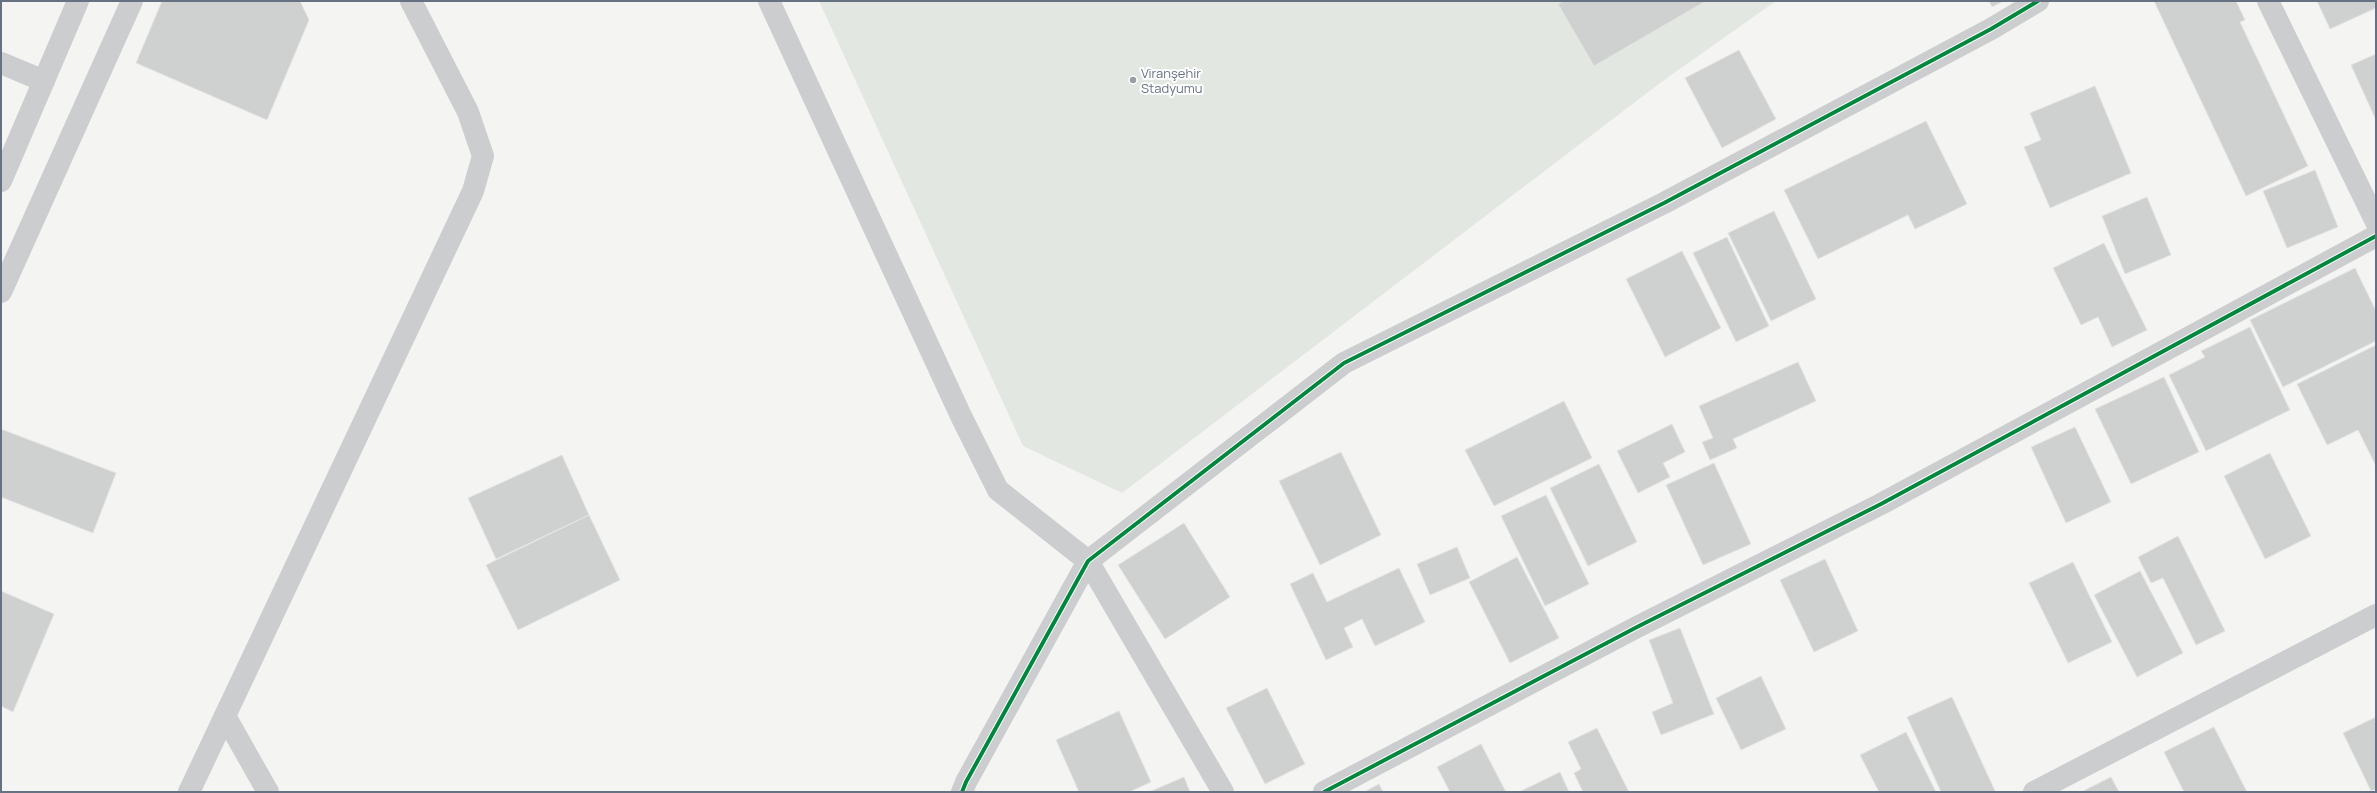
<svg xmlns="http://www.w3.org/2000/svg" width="2377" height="793" font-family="Manrope,sans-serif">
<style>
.green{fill:#e3e7e1}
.building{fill:#cfd0d0;stroke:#e4e4e2}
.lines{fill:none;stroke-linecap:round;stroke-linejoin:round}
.minor{stroke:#cccdce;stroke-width:22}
.tertiary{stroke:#cccdce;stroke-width:22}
.cycleway-casing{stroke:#fff;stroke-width:6}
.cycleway{stroke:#00873e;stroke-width:4}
.poi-dot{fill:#989fa9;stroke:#fff;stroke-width:1.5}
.labels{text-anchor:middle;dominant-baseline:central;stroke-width:4;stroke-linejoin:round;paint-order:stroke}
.poi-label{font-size:13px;fill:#667181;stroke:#fff;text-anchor:start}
</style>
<rect width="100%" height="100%" fill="#f4f4f3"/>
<path class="green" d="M819,1H1776L1660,83L1122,493L1023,446Z"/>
<g class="building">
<path d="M162,1H300L309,20L267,120L136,63Z"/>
<path d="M1564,1H1706L1594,66L1558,4Z"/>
<path d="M1989,1H2004L1992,7Z"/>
<path d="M2154,1H2236L2245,20L2240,22L2308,166L2246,196Z"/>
<path d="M2317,1H2376V8L2330,29Z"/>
<path d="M1739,50L1776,119L1722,148L1685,78Z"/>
<path d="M2376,54V120L2351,65Z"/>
<path d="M2095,86L2131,173L2050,208L2024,147L2041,140L2030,113Z"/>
<path d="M1926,121L1967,204L1915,229L1908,215L1818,259L1784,190Z"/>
<path d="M2315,170L2338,227L2287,248L2263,191Z"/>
<path d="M2147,197L2171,255L2125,274L2102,216Z"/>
<path d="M1774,211L1816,299L1771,321L1728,233Z"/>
<path d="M1727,237L1769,326L1736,342L1693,253Z"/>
<path d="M2104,243L2147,330L2112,347L2098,317L2081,325L2053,268Z"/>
<path d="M1682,251L1721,328L1665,357L1626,279Z"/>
<path d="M2355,268L2376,311V341L2283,387L2250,320Z"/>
<path d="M2250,327L2290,410L2206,451L2169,375L2205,357L2201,351Z"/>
<path d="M2376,345V466L2358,430L2327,445L2297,384Z"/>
<path d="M1798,362L1816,401L1733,439L1737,448L1710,460L1702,442L1713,438L1699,406Z"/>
<path d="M2164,377L2199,452L2131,484L2095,409Z"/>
<path d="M1564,401L1592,458L1494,506L1465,450Z"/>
<path d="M1672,424L1685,452L1663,463L1670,477L1638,493L1617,451Z"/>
<path d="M2075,427L2111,502L2066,523L2031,447Z"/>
<path d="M1,429L116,473L93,533L1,497Z"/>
<path d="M1341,452L1381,535L1320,565L1279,481Z"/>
<path d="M2270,453L2311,536L2265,559L2224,476Z"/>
<path d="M562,455L589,515L496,559L468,498Z"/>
<path d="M1714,463L1751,544L1703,565L1666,485Z"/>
<path d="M1599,464L1637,542L1588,566L1550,488Z"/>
<path d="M1546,495L1589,584L1545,606L1501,516Z"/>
<path d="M589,515L620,580L518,630L486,565Z"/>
<path d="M1184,523L1230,597L1165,639L1118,565Z"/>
<path d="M2178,536L2225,631L2196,645L2163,578L2151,583L2138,557Z"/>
<path d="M1457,547L1470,578L1430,595L1417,564Z"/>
<path d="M1517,557L1559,638L1510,663L1469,582Z"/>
<path d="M1825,559L1858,631L1814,652L1780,580Z"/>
<path d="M2073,562L2112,642L2068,663L2029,583Z"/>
<path d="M1399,568L1425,622L1375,646L1362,619L1344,628L1353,647L1326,660L1290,584L1313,573L1327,602Z"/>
<path d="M2140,571L2183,653L2137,677L2094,595Z"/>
<path d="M1,591L54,614L13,712L1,706Z"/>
<path d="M1680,628L1714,714L1661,735L1652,712L1673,703L1649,640Z"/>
<path d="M1761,676L1786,729L1741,750L1716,698Z"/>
<path d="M1267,688L1305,764L1265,784L1226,708Z"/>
<path d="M1952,697L1995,791L1994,792H1941L1907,717Z"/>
<path d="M1119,711L1151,782L1129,792H1079L1056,740Z"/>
<path d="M2376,717V789L2371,791L2343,733Z"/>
<path d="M2214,727L2247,792H2184L2164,752Z"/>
<path d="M1597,728L1629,792H1583L1574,773L1581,769L1568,742Z"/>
<path d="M1906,732L1936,792H1879L1860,755Z"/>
<path d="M1481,744L1506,792H1450L1437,767Z"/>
<path d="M1560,772L1569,792H1519Z"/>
<path d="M1184,777L1190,792H1149Z"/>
<path d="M2111,777L2119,792H2081Z"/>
<path d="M1379,784L1383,792H1364Z"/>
</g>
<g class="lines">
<g class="minor">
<path d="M769,1L961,416L998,490L1088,561L1223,792"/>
<path d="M1,63L44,81"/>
<path d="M225,716L268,792"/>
<path d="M189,792L473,191L483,156L468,112L411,1"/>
<path d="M962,792L966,782L1088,561L1344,363L1664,203L1991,29L2038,1"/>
<path d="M1324,792L1637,627L1881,504L2376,236"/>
<path d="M2034,792L2376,615"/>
</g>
<g class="tertiary">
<path d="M2268,1L2376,222"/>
<path d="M1,181L78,1"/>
<path d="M1,292L132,1"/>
</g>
<g class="cycleway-casing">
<g id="cycleway">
<path d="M962,792L966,782L1088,561L1344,363L1664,203L1991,29L2038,1"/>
<path d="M1324,792L1637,627L1881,504L2376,236"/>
</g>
</g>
<use href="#cycleway" class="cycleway"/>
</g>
<circle class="poi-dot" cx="1133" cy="80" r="4"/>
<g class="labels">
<g class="poi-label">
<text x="1141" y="73">Viranşehir<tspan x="1141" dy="15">Stadyumu</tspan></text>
</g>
</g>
<rect width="2377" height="793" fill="none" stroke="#667181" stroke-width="4"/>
</svg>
